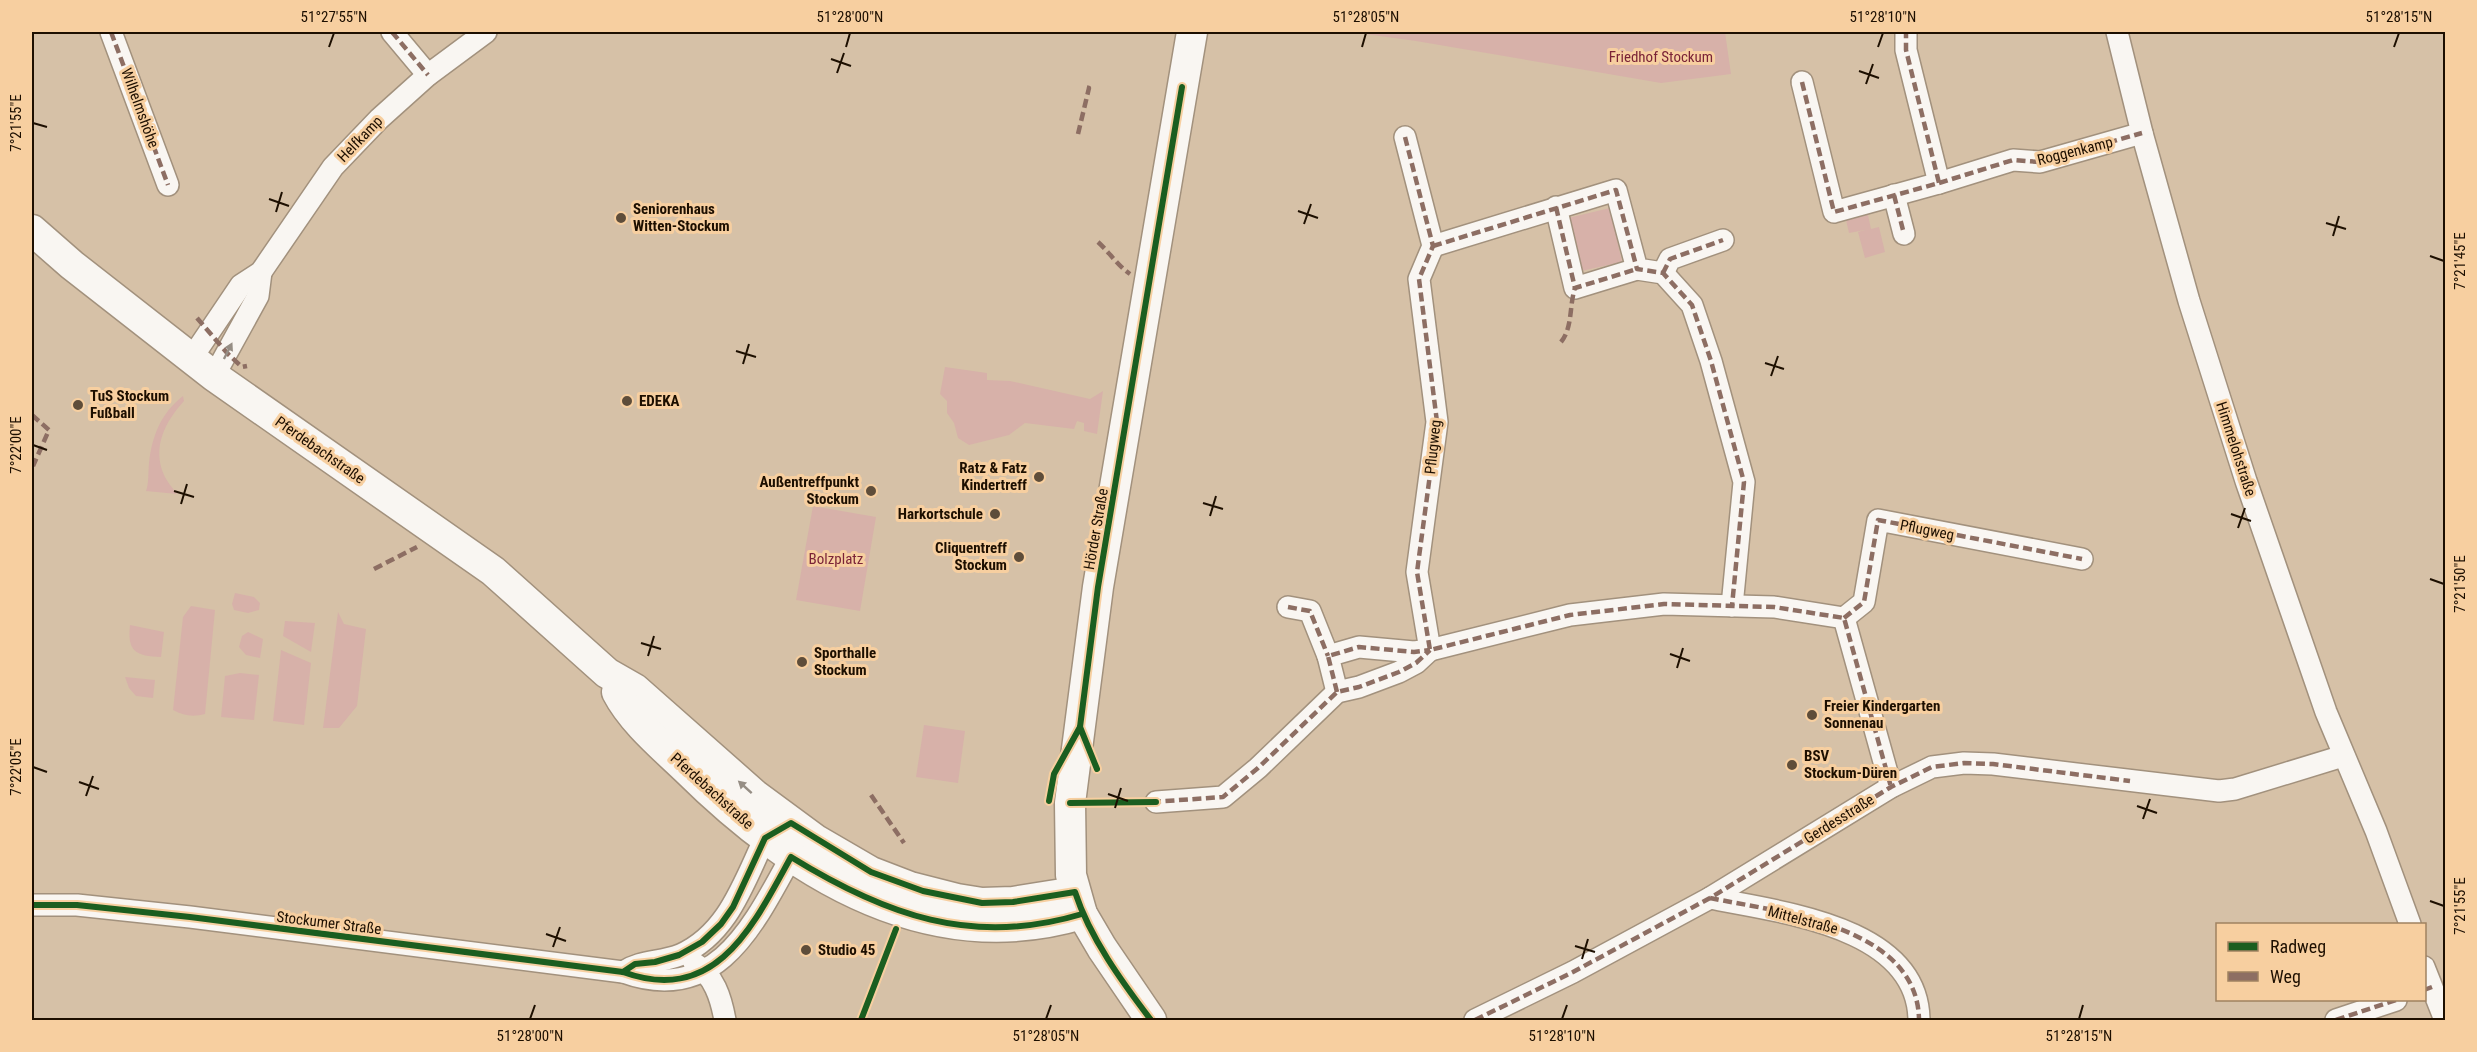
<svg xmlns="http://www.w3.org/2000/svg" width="2477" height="1052" font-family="'Roboto Condensed',sans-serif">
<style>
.green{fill:#d7b1a9}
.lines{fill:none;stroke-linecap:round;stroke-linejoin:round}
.street-casing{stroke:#a2917d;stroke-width:24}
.secondary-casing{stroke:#a2917d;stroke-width:33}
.street{stroke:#f9f6f2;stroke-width:21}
.secondary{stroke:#f9f6f2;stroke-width:30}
.quiet{stroke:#8d6e63;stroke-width:4.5;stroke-dasharray:9 4.5;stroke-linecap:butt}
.cycleway-casing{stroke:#f7cfa0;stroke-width:10}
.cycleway{stroke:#1b5e20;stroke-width:6}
.oneway{fill:#968e85}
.ticks{fill:none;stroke:#1d0f00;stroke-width:2}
.poi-dot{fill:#5e4d3a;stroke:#f7cfa0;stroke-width:2}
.labels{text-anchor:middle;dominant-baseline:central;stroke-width:6;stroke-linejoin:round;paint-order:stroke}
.park-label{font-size:15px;fill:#7a2337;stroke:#f7cfa0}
.street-label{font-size:15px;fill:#1d0f00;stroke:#f7cfa0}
.poi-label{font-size:15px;font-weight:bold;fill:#1d0f00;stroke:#f7cfa0;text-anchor:start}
.neatline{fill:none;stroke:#1d0f00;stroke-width:2}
.ticks-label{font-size:15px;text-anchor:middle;fill:#1d0f00}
</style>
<rect width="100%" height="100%" fill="#d6c1a7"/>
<g class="green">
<path d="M1358,32H1725L1731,74L1661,83L1416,41L1358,33Z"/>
<path d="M1610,208L1622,262L1581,271L1568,218Z"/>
<path d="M1868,215L1871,229L1879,227L1885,252L1865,258L1858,232L1865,230L1849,233L1846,220Z"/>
<path d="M945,367L987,373V380L1010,381L1090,399L1103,391L1097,434L1084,431V423L1077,421L1074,429L1025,423L1009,435L969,445L958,438L954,423L947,413V401L940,394Z"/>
<path d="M183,396L184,401C165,422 152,447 164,475C167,482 173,488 177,494L146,491C149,483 148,473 149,463C152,436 161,413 183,396Z"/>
<path d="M813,506L876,517L860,611L796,600Z"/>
<path d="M235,593L254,597L260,603L259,610L248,613L234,610L232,604Z"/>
<path d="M191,606L215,610L205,714C193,717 184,716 173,710L183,617Z"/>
<path d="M338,612L344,624L366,629L357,706L339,728H323Z"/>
<path d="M285,621L315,623L311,652L283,636Z"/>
<path d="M130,625L164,632L161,657C136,656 127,652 130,625Z"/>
<path d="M248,632L263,639L260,658L246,655L239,647L242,636Z"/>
<path d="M281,650L311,663L304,725L273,721Z"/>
<path d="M240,673L259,675L254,720L221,717L225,676Z"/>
<path d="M125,677L155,680L153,698L136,696L129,688Z"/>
<path d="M924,725L965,731L958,783L916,777Z"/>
</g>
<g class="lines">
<g class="street-casing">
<g id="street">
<path d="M111,32L168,185"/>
<path d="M392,32L428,75"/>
<path d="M2117,32L2142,133L2189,301L2246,481L2326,712L2376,831L2410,924"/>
<path d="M1802,82L1834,212L1939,183L1906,50V32"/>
<path d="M1405,137L1433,246L1419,279L1437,422L1417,572L1430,650L1570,615L1664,604L1774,607L1844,618L1891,787"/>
<path d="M1939,183L2013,160L2040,162L2142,133"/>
<path d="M1894,195L1904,234"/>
<path d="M1556,207L1575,288L1637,269"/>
<path d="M1433,246L1616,190L1637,269L1663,273L1692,305L1711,361L1744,482L1732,606"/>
<path d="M1663,273L1670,259L1723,240"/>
<path d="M191,359L241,285L261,272L333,167L379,119L428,75L486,32"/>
<path d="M214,376L258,296L261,272"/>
<path d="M1288,607L1310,611L1328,656"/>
<path d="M1844,618L1864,602L1878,520L2082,559"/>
<path d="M1337,692L1328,656L1359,647L1414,652L1430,650"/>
<path d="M1156,802L1223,797L1258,768L1337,692L1359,687L1399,672L1416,663L1430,650"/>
<path d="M1710,898C1779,912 1918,926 1919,1020"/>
<path d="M32,905H77L190,917L623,972C716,1006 753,926 791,857"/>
<path d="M694,963C714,975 721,998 725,1020"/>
<path d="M2424,967L2445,1020"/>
<path d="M623,972C641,960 660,963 680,955C728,934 744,882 765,838"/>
<path d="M1475,1020L1573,972L1710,898L1891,787L1932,767L1964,763L1993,764L2219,791L2235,789L2343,756"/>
<path d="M2336,1020L2396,1000"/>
</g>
</g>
<g class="secondary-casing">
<g id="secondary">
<path d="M32,230L72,265L214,376L493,571L607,673L635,689L755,795L816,840L871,872L910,887L957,899L982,903L1013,902L1075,892"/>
<path d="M617,692C632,721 662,746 686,769C792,874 928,960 1082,914"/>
<path d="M1151,1020L1102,948L1082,914L1071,875L1070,803L1098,587L1192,32"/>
</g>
</g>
<use href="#street" class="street"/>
<use href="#secondary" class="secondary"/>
<g class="quiet">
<path d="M111,32L168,185"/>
<path d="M392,32L428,75"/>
<path d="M1802,82L1834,212L1939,183L1906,50V32"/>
<path d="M1078,134L1089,88L1084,87"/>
<path d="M1405,137L1433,246L1419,279L1437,422L1417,572L1430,650L1570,615L1664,604L1774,607L1844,618L1891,787"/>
<path d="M1939,183L2013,160L2040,162L2142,133"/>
<path d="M1894,195L1904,234"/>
<path d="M1556,207L1575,288L1637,269"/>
<path d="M1098,242C1110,253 1117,265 1130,274"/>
<path d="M1433,246L1616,190L1637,269L1663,273L1692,305L1711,361L1744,482L1732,606"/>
<path d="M1663,273L1670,259L1723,240"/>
<path d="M197,318L228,354L242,367L247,366"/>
<path d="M1561,342C1573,327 1569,306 1575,288"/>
<path d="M32,415L49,430L33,466"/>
<path d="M374,569L417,547"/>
<path d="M1288,607L1310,611L1328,656"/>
<path d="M1844,618L1864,602L1878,520L2082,559"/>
<path d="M1337,692L1328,656L1359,647L1414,652L1430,650"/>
<path d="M871,795L904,843"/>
<path d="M1152,802L1223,797L1258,768L1337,692L1359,687L1399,672L1416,663L1430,650"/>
<path d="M1710,898C1779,912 1918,926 1919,1020"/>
<path d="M2424,990L2432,987"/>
<path d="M1475,1020L1573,972L1710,898L1891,787L1932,767L1964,763L1993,764L2130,781"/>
<path d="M2336,1020L2396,1000"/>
</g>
<g class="cycleway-casing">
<g id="cycleway">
<path d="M1080,727L1098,587L1182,87"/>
<path d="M1049,801L1054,774L1080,727L1097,769"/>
<path d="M1070,803L1156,802"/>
<path d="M32,905H77L190,917L623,972C716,1006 753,926 791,857C885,915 972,947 1082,914"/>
<path d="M623,972L635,964L655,962L679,955L702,942L721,924L733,907L765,838L791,823L871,872L923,891L982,903L1013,902L1075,892C1090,938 1122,982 1151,1020"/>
<path d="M861,1020L896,929"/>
</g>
</g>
<use href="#cycleway" class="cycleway"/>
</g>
<defs><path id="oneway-solid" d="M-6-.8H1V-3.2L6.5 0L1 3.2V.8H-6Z" transform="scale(1.5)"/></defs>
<g class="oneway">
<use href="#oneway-solid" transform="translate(228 351) rotate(-63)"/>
<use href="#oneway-solid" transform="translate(745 787) rotate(-138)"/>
</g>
<path class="ticks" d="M329,47L334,33M846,47L850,33M1362,47L1366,33M1878,47L1883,33M2394,47L2399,33M831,59L851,66M1859,71L1879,78M837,73L844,53M1866,84L1873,64M33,123L47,127M269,199L289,206M1298,211L1318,218M276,212L282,192M2326,223L2346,229M1304,224L1311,204M2333,236L2339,216M2430,256L2444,261M736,351L756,357M1765,363L1784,369M743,364L749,344M1771,376L1778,356M33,445L47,450M174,491L194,497M1203,503L1223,509M181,504L187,484M2231,514L2251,521M1210,516L1216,496M2238,528L2245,508M2430,579L2444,584M641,643L661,649M1670,654L1690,661M648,656L654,636M1677,668L1683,648M33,767L47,772M79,782L99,789M1108,794L1128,801M86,796L93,776M2137,806L2157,813M1115,808L1121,788M2143,819L2150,799M2430,901L2444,906M546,934L566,941M1575,946L1595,952M553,947L560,927M1582,959L1588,939M530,1019L535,1005M1046,1019L1051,1005M1562,1019L1567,1005M2079,1019L2083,1005"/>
<g class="poi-dot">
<circle cx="621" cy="218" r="6"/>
<circle cx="627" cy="401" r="6"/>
<circle cx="78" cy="405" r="6"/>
<circle cx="1039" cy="477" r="6"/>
<circle cx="871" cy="491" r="6"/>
<circle cx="995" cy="514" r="6"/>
<circle cx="1019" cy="557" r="6"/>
<circle cx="802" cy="662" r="6"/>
<circle cx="1812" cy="715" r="6"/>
<circle cx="1792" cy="765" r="6"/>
<circle cx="806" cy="950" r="6"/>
</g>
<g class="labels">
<g class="park-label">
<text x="1661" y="57">Friedhof Stockum</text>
<text x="836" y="559">Bolzplatz</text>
</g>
<g class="street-label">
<text transform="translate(140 108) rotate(70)">Wilhelmshöhe</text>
<text transform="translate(360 139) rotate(-46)">Helfkamp</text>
<text transform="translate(2075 151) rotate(-14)">Roggenkamp</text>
<text transform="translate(1433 447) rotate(-84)">Pflugweg</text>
<text transform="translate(2236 449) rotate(72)">Himmelohstraße</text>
<text transform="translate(320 450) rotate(35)">Pferdebachstraße</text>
<text transform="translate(1096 529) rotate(-80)">Hörder Straße</text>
<text transform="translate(1927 530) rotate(11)">Pflugweg</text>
<text transform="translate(712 791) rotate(42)">Pferdebachstraße</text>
<text transform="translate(1839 819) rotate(-32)">Gerdesstraße</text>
<text transform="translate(1803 920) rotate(15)">Mittelstraße</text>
<text transform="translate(329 923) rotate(7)">Stockumer Straße</text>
</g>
<g class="poi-label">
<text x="633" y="209">Seniorenhaus<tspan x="633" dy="17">Witten-Stockum</tspan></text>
<text x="90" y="396">TuS Stockum<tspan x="90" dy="17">Fußball</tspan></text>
<text x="639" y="401">EDEKA</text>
<text x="1027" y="468" text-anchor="end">Ratz &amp; Fatz<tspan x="1027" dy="17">Kindertreff</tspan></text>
<text x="859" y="482" text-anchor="end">Außentreffpunkt<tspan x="859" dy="17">Stockum</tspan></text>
<text x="983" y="514" text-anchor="end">Harkortschule</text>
<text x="1007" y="548" text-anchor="end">Cliquentreff<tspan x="1007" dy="17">Stockum</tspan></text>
<text x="814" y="653">Sporthalle<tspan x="814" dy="17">Stockum</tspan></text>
<text x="1824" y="706">Freier Kindergarten<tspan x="1824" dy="17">Sonnenau</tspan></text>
<text x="1804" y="756">BSV<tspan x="1804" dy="17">Stockum-Düren</tspan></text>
<text x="818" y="950">Studio 45</text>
</g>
</g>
<rect width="2477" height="1052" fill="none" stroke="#f7cfa0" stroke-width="66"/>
<rect x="2216" y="923" width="210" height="78" fill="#f7cfa0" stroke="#a08260" stroke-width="1.5"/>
<rect x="2228" y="942" width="30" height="9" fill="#1b5e20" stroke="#a08260" stroke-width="1.5"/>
<text x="2270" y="953" font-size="18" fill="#1d0f00">Radweg</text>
<rect x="2228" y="972" width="30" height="9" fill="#8d6e63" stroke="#a08260" stroke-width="1.5"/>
<text x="2270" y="983" font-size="18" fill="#1d0f00">Weg</text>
<rect x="33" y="33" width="2411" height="986" class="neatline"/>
<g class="ticks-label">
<text x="334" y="22">51°27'55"N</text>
<text x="850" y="22">51°28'00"N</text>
<text x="1366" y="22">51°28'05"N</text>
<text x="1883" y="22">51°28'10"N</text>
<text x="2399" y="22">51°28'15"N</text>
<text transform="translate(16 123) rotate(-90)" y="5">7°21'55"E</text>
<text transform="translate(2460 261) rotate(-90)" y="5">7°21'45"E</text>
<text transform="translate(16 445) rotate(-90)" y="5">7°22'00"E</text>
<text transform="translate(2460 584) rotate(-90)" y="5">7°21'50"E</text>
<text transform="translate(16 767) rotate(-90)" y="5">7°22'05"E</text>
<text transform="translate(2460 906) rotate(-90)" y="5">7°21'55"E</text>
<text x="530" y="1041">51°28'00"N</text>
<text x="1046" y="1041">51°28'05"N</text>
<text x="1562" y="1041">51°28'10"N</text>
<text x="2079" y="1041">51°28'15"N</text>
</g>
</svg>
